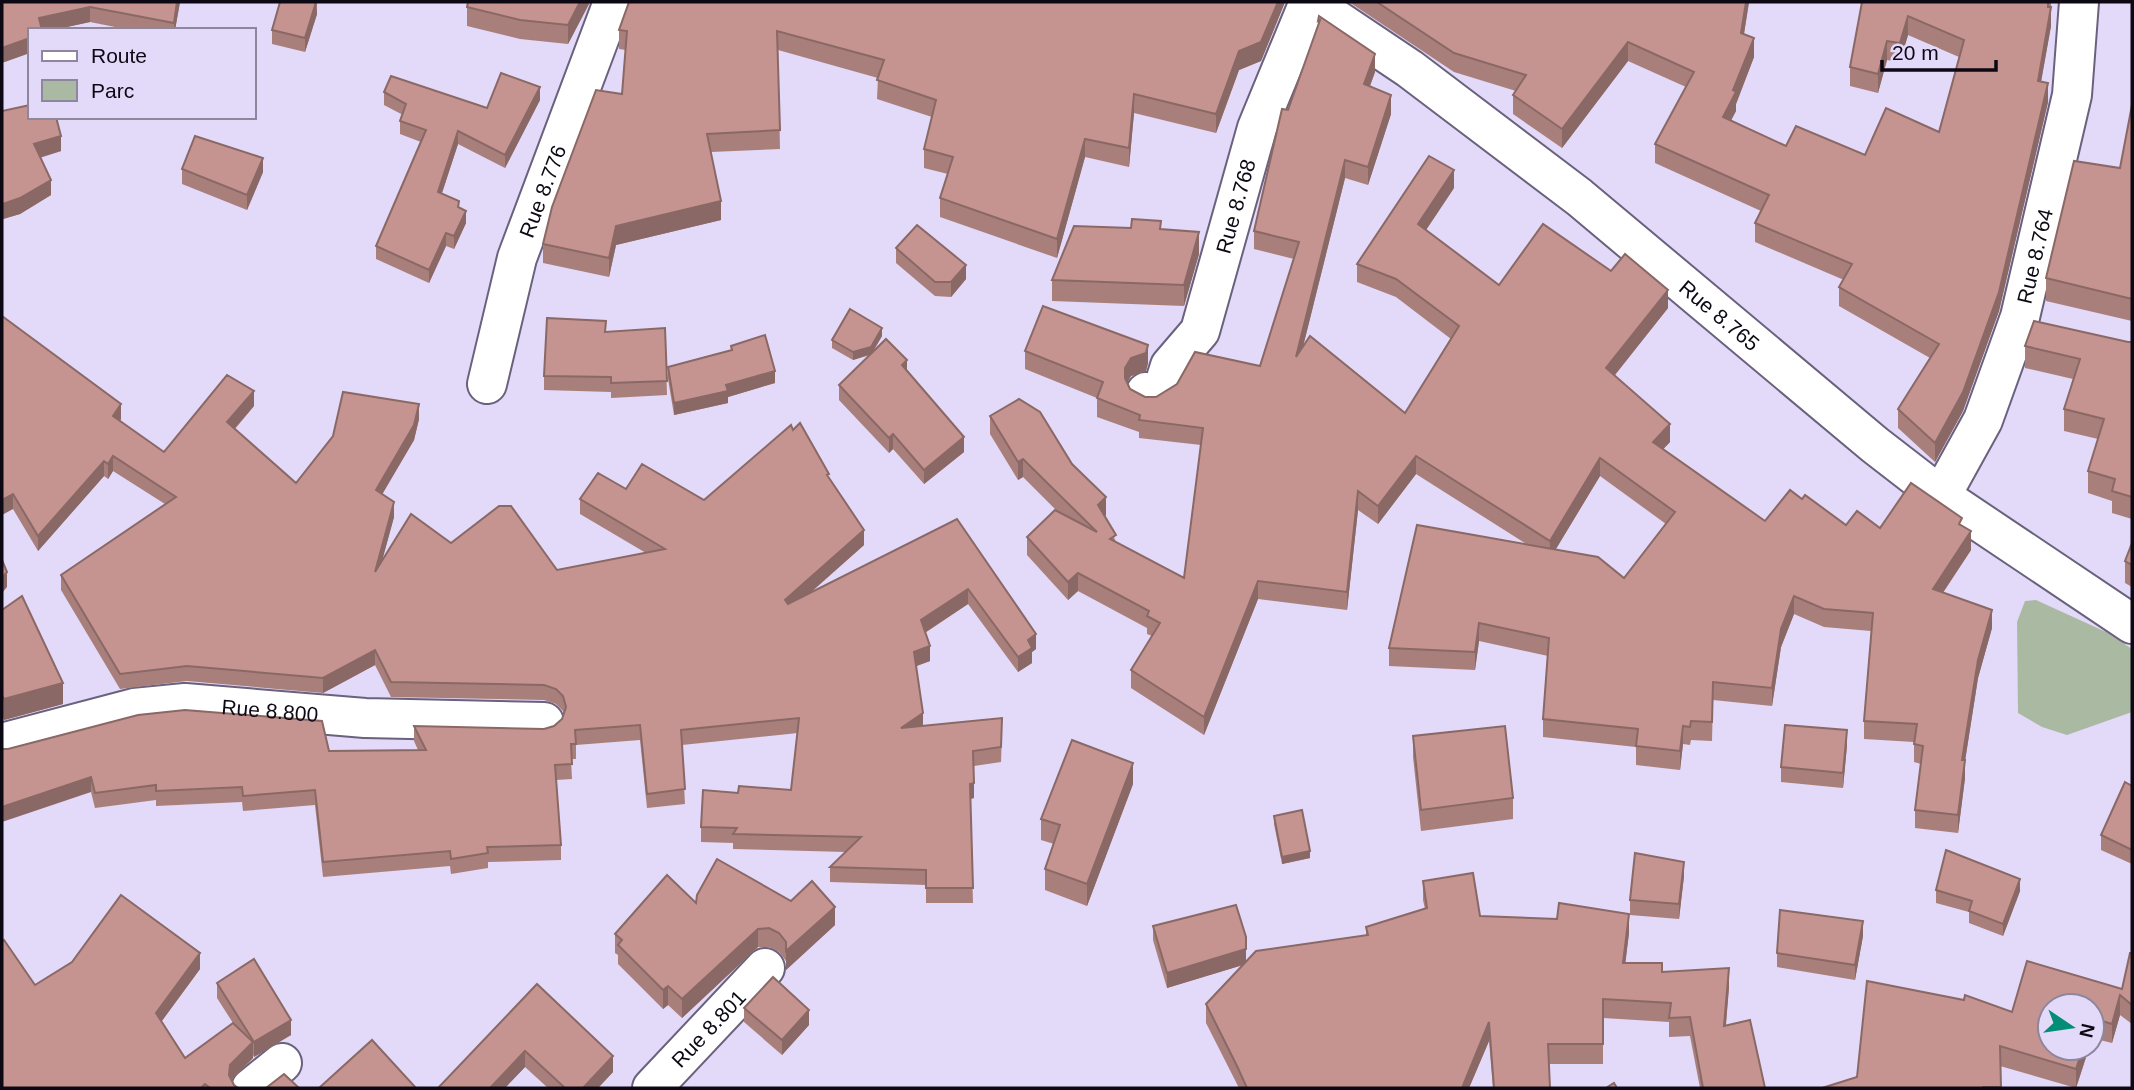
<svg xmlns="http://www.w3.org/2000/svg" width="2134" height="1090" font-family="Arial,sans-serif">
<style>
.green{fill:#aabaa2}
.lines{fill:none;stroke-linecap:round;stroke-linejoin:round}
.minor-casing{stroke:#6a617c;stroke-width:42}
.minor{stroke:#fff;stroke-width:38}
.wall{fill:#a97f7c;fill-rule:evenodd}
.shaded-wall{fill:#8a6865}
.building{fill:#c59490;stroke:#8a6865;stroke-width:2}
.labels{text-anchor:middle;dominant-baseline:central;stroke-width:7;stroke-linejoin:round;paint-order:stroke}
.street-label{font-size:21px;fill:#0d0914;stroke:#e3d9f9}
</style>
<rect width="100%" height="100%" fill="#e3d9f9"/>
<path class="green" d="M2036,600L2106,632L2132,649V712L2067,735L2042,727L2018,713L2017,622L2025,601Z"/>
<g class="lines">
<g class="minor-casing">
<g id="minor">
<path id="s1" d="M1310,2L1410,69L1579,197L1875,445L1941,496L2132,624"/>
<path id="s2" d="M487,384L517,258L613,2"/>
<path id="s3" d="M1146,392L1152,394L1164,385L1170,366L1200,331L1257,128L1309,2"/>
<path id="s4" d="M1941,496L1983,420L2020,317L2072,95L2079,2"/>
<path id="s5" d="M2,743L134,708L185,703L365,718L544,722"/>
<path d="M251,1088L282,1063"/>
<path id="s6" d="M652,1088L765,968"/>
</g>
</g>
<use href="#minor" class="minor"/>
</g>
<g class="wall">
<path d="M2,2H180L175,30H130L90,22L53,30H30Z"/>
<path d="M317,2V14L305,52L272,44V30Z"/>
<path d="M468,2H590L568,44L520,39L467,26V7Z"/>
<path d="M629,2H1285L1261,61L1239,70L1216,133L1134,113L1129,167L1085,157L1057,258L940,217V198L948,174L924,168V149L932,117L877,99L878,78L778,50L780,149L711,152L721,220L616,245L609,277L543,263V244L622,94L626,50L619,49V30Z"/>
<path d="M1349,2H1749L1744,34L1754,57L1736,104V111L1731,120L1786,146L1865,155L1939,132L1959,57L1908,35L1900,62L1887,60L1878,93L1850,86V67L1862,2H1860H2051V26L2041,81L2048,102L1999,311L1963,411L1935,462L1898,428V409L1930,358L1839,306V287L1844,280L1755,242V223L1761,211L1655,163V144L1686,87L1628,61L1562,148L1513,114V95L1516,91L1454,72Z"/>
<path d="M1375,72L1370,86L1391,114L1368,185L1345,178L1303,346L1405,413L1451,339L1396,297L1357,282V264L1454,188L1426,230L1499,285L1611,271L1668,308L1615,375L1670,442L1663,449L1765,521L1802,499L1846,525L1880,528L1962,525L1971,550L1943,593L1992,628L1978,678L1965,761V778L1958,833L1915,828V810L1921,764L1914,762V742L1864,739V721L1871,631L1824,627L1794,614L1781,647L1772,706L1713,700L1712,741L1691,740L1690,745L1683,744L1680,770L1636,765V747L1543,737V719L1548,656L1479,641L1475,670L1389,666V648L1528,545L1416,474L1378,524L1358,510L1347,610L1258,599L1204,735L1131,688V670L1152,636L1147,634V628L1078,591L1068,600L1027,555V537L1057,511L1023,477L1018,480L990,434V416L1072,464L1106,515L1105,516L1116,542L1184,578L1201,445L1139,438V432L1097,417V398L1025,369V351L1148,363L1146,371L1131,376L1127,383L1130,389L1145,397H1156L1260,366L1294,259L1254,249V231L1288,110ZM1600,476L1666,524L1624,578L1555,550Z"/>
<path d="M384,92L487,108L540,100L505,168L458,144L442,193L459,207L466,223L454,249L446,246L429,283L376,259V246L421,142L400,134V121L403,115L384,105Z"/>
<path d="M2132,105V321L2046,301V278L2120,168Z"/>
<path d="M2,111L61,151L40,158L51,195L20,214L3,219L2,216Z"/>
<path d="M182,169L263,172L247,210L182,184Z"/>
<path d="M1161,229L1199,254L1184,306L1052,301V280Z"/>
<path d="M896,248L966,279L951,297L935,296L896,263Z"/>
<path d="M2,316L121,419L120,421L164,452L254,406L235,429L296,483L419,419L414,440L382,494L394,517L382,560L451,543L557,570L646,553L580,514V499L626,489L704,500L793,430L829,478L864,545L809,594L957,519L1036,649L1032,652V663L1018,672L968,604L925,633L930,661L916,666L923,726L1002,733L1001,762L974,766V798L970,799L973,903H926V885L830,882V867L846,852L733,849V843L701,842V827L738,793L791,790L798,733L682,745L685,804L647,808L640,740L576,745V759H571L572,779L556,780L561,845V860L488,862V868L451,874L450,866L323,877L315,805L243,811L242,802L156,806V800L95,808L91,792L2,749L329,751L418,750L414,741V726L544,729L554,726L562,719L564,714L563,711L556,704L544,700L391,697L375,665L323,693L187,681L120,689L61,590V575L165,504L113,471L108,479L104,476L38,551L13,509Z"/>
<path d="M665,328L667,395L611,398V392L544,390V376L606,332Z"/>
<path d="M882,336L873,352L907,371L964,452L924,484L893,449L889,453L839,400V385L870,355L853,360L832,348V340Z"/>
<path d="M2128,342H2132V519L2112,513V501L2088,493V471L2098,439L2064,431V409L2073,379L2025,368V346Z"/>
<path d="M731,346L775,383L728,397V403L674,415L668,379V367L731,350Z"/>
<path d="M2132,543V587L2125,583V561Z"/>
<path d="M2,610L63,704L4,720L2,716Z"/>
<path d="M1413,736L1513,798V819L1421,831L1413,757Z"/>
<path d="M1847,745L1843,788L1781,782V767Z"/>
<path d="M1133,784L1087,906L1045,890V869L1054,844L1041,840V819Z"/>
<path d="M2132,786V864L2101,850V835Z"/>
<path d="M1274,816L1310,858L1282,864L1274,824Z"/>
<path d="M1684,876L1679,919L1630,915V900Z"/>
<path d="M1423,881L1480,916L1629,933L1625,963L1729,987L1726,1025L1765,1088H1700L1690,1036L1669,1037V1022L1603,1018V1064H1548L1550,1088H1493L1489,1041L1469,1088H1239L1206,1023V1004L1243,965L1167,988L1153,940V926L1246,962L1366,935V927L1425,909L1423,900Z"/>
<path d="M1936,890L2020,891L2003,936L1969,923V912L1936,903Z"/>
<path d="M696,903L835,925L786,970V961L779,952L769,947H758L682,1018L668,1005L663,1009L618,964V955L615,953V934Z"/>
<path d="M1863,936L1855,980L1777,967V953Z"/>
<path d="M2132,953V1024L2120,1015L2112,1043L2092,1038V1006L2050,1048H2089L2076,1088L2000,1066L2001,1088H1822L1857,1077L2012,1012L2122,989Z"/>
<path d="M200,969L161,1022L185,1058L233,1023L217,998V983L291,1035L254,1057L253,1055V1058L231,1080L234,1085L238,1088H2L35,985Z"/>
<path d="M537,984L613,1072L598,1088H548L525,1067L505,1088H438Z"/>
<path d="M744,1008L809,1025L782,1055L744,1022Z"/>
</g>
<g class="shaded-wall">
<path d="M177,2H180L175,30H174V23Z"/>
<path d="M316,2L317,14L305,52V38Z"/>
<path d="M580,2H590L568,44V25Z"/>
<path d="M1278,2H1285L1261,61L1239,70L1216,133V114L1239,51Z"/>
<path d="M1746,2H1749L1741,52V33Z"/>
<path d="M90,7V22L53,30H39V18Z"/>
<path d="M2051,7V26L2038,99V81Z"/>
<path d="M1908,16V35L1900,62V43Z"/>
<path d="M30,38V53L2,63V48Z"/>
<path d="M1754,38V57L1736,104V111L1723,136V117Z"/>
<path d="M1887,41V60L1878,93V74Z"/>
<path d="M1628,42V61L1562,148V129Z"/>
<path d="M1375,54V72L1364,102V84Z"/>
<path d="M2048,83V102L1999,311L1963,411L1935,462V443Z"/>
<path d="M540,87V100L505,168V155Z"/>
<path d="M1134,94V113L1129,167V148Z"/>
<path d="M1391,95V114L1368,185V167Z"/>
<path d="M458,131V144L438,205V192Z"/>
<path d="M61,136V151L34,159V144Z"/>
<path d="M1085,139V157L1057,258V239Z"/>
<path d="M263,158V172L247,210V195Z"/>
<path d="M1345,160V178L1296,375V357Z"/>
<path d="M1454,170V188L1418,242V224Z"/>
<path d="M51,180V195L20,214L3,219V204Z"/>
<path d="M721,201V220L616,245L609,277V258L616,226Z"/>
<path d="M466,211V223L454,249V236Z"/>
<path d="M1199,232V254L1184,306V285Z"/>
<path d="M446,233V246L429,283V270Z"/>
<path d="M966,265V279L951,297V282Z"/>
<path d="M1668,290V308L1606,386V368Z"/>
<path d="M882,328V336L871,354L853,360V352Z"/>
<path d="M1148,345V363L1146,371L1131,376L1125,386V396V368L1131,358Z"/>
<path d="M907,360V375L902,365Z"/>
<path d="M775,371V383L728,397V403L674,415V403L726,385Z"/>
<path d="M254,391V406L227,437V422Z"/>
<path d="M121,404V419L113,431V416Z"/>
<path d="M419,404V419L414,440L376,505V490Z"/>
<path d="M1670,424V442L1653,460V442Z"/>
<path d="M893,434V449L889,453V438Z"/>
<path d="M964,437V452L924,484V470Z"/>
<path d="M113,456V471L108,479V464Z"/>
<path d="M1416,456V474L1378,524V506Z"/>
<path d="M1600,458V476L1550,559V541Z"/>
<path d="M1023,459V477L1018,480V462Z"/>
<path d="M104,461V476L38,551V536Z"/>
<path d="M1358,491V510L1347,610V592Z"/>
<path d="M13,494V509L2,515V500Z"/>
<path d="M1106,497V515L1098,523V505Z"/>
<path d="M394,502V517L375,587V572Z"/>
<path d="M864,530V545L785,615V600Z"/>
<path d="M1971,531V550L1933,607V589Z"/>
<path d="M7,572V587L2,593V578Z"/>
<path d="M1078,573V591L1068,600V582Z"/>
<path d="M1258,581V599L1204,735V717Z"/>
<path d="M968,589V604L921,635V620Z"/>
<path d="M1794,596V614L1781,647L1772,706V688L1781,629Z"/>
<path d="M1992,610V628L1978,678L1965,761V778L1958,833V815L1962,760L1978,660Z"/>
<path d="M1479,623V641L1475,670V652Z"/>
<path d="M1036,634V649L1032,652V663L1018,672V657L1028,640Z"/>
<path d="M930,646V661L914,667V652Z"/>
<path d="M375,650V665L323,693V678Z"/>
<path d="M63,683V704L4,720V699Z"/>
<path d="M923,713V728H901Z"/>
<path d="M1683,726V744L1680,770V751Z"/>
<path d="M1847,730V745L1843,788V773Z"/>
<path d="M1133,763V784L1087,906V884Z"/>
<path d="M91,777V792L2,822V807Z"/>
<path d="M974,783V798L970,799V784Z"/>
<path d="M1310,851V858L1282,864V857Z"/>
<path d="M1684,862V876L1679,919V904Z"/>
<path d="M2020,879V891L2003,936V924Z"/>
<path d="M835,907V925L786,970V951Z"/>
<path d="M1629,914V933L1623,983V963Z"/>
<path d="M1863,921V936L1855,980V965Z"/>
<path d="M758,929V947L682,1018V999Z"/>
<path d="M1246,949V964L1167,988V973Z"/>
<path d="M200,953V969L156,1029V1013Z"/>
<path d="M1729,968V987L1724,1045V1026Z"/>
<path d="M668,986V1005L663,1009V990Z"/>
<path d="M2120,995V1015L2112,1043V1024Z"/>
<path d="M809,1010V1025L782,1055V1040Z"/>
<path d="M291,1020V1035L254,1057V1042Z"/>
<path d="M1489,1022V1041L1469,1088H1462Z"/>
<path d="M253,1042V1058L230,1081L229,1075L230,1065Z"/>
<path d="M2083,1048H2089L2076,1088V1069Z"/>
<path d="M525,1051V1067L505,1088H490Z"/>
<path d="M613,1056V1072L598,1088H583Z"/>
</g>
<g class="building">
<path d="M2,2H177L174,23L90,7L39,18L42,30H30V38L2,48Z"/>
<path d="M280,2H316L305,38L272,30Z"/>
<path d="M468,2H580L568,25L520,20L467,7Z"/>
<path d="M629,2H1278L1261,42L1239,51L1216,114L1134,94L1129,148L1085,139L1057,239L940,198L953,157L924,149L936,100L877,80L884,60L777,31L780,130L707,134L721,201L616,226L609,258L543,244L552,207L596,90L622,94L627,31L619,30Z"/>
<path d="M1377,2H1746L1741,33L1754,38L1733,90L1736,92L1723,117L1786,146L1796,126L1865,155L1886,108L1939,132L1964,40L1908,16L1900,43L1887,41L1878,74L1850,67L1862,2H2048V7H2051L2038,81L2048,83L1999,292L1963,392L1935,443L1898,409L1939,344L1839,287L1852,264L1755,223L1769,195L1655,144L1694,72L1628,42L1562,129L1513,95L1526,75L1454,53Z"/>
<path d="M1319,16L1375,54L1364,84L1391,95L1368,167L1345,160L1296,357L1310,336L1405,413L1459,326L1396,279L1357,264L1429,156L1454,170L1418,224L1499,285L1543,224L1611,271L1625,254L1668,290L1606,368L1670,424L1653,442L1765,521L1790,490L1802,499L1805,495L1846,525L1857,511L1880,528L1911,483L1962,518L1959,524L1971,531L1933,589L1992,610L1978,660L1962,760H1965L1958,815L1915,810L1923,746L1914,744L1917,724L1864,721L1873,613L1824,609L1794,596L1781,629L1772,688L1713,682L1712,722L1691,721L1690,727L1683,726L1680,751L1636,746L1638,729L1543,719L1549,638L1479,623L1475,652L1389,648L1417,525L1598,557L1624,578L1675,512L1600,458L1550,541L1416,456L1378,506L1358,491L1347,592L1258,581L1204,717L1131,670L1160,623L1147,616L1149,611L1078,573L1068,582L1027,537L1055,510L1097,532L1023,459L1018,462L990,416L1019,399L1040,412L1072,464L1106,497L1098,505L1116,535L1110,539L1184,578L1203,428L1139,420L1140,415L1097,398L1103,382L1025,351L1043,306L1148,345L1146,353L1131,358L1125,368V378L1130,389L1145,397H1156L1177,384L1195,352L1260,366L1299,242L1254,231L1282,109L1288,110L1320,20L1318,21Z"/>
<path d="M501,73L540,87L505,155L458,131L438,192L459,201L458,207L466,211L454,236L446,233L429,270L376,246L426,130L400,121L406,104L384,92L391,76L487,108Z"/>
<path d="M30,105V117H56L61,136L34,144L51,180L20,198L3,204L2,201V111Z"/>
<path d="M2132,105V299L2046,278L2074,161L2120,168Z"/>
<path d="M195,136L263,158L247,195L182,169Z"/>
<path d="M1132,219L1161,221L1160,229L1199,232L1184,285L1052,280L1074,226L1131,228Z"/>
<path d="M917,225L966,265L951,282H935L896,248Z"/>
<path d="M850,309L882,328L871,347L853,352L832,340Z"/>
<path d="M2,316L121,404L113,416L164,452L227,375L254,391L227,422L296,483L333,436L343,392L419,404L414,425L376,490L394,502L375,572L411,514L451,543L499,506H511L557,570L665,549L580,499L598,473L626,489L642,464L704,500L791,425L793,430L800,423L829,474L827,475L864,530L785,600L788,604L957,519L1036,634L1028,640L1032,648L1018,657L968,589L921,620L930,646L914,652L923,713L901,728L1002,718L1001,747L973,751L974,783L970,784L973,888H926V870L830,867L861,837L733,834L737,828L701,827L703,790L738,793L739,786L791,790L799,718L681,730L685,789L647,794L640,725L575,730L576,744H571L572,764L555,765L561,845L487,847L488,853L451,859L450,851L323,862L315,790L243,796L242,787L156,791V785L95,793L91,777L2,807V749H8L138,715L185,710L322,721L329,751L426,750L414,726L544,729L554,726L562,719L566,707L563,696L556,689L544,685L391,682L375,650L323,678L187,666L120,674L61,575L176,497L113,456L108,464L104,461L38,536L13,494L2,500Z"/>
<path d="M547,318L606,321L605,332L665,328L667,381L611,383V377L544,376Z"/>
<path d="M2034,321L2128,342H2132V497L2112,491L2115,479L2088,471L2104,419L2064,409L2080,359L2025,346Z"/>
<path d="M765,335L775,371L726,385L728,391L674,403L668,367L732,350L731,346Z"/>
<path d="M886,339L907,360L902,365L964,437L924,470L893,434L889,438L839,385Z"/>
<path d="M2132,543V565L2125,561Z"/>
<path d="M2,560L7,572L2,578Z"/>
<path d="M22,596L63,683L4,699L2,695V610Z"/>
<path d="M1785,725L1847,730L1843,773L1781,767Z"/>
<path d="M1505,726L1513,798L1421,810L1413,736Z"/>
<path d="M1072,740L1133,763L1087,884L1045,869L1060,825L1041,819Z"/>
<path d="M2125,782L2132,786V850L2101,835Z"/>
<path d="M1302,810L1310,851L1282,857L1274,816Z"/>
<path d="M1946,850L2020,879L2003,924L1969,911L1972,901L1936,890Z"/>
<path d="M1635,853L1684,862L1679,904L1630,900Z"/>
<path d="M717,859L791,901L812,881L835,907L786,951V942L779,933L769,928L758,929L682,999L668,986L663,990L618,945L622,940L615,934L667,875L696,903L697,895Z"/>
<path d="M1473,873L1480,916L1557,919L1559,903L1629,914L1623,963H1662V972L1729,968L1724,1026L1750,1020L1765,1088H1703L1690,1017L1669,1018L1671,1003L1603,999V1044H1548L1550,1088H1494L1489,1022L1462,1088H1247L1237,1066L1206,1004L1256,951L1368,935L1366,927L1427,908L1423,881Z"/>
<path d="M121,895L200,953L156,1013L185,1058L233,1023L253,1042L230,1065L229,1075L234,1085L238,1088H210L205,1084L201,1088H2V942L4,940L35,985L72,962Z"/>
<path d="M1236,905L1246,937V949L1167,973L1153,926Z"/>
<path d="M1780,910L1863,921L1855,965L1777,953Z"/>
<path d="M2130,953H2132V1005L2120,995L2112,1024L2092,1018V1006H2050V1048H2083L2076,1069L2000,1046L2001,1087H1983V1088H1822L1857,1077L1867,981L1964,1000L1965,995L2012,1012L2027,961L2122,989Z"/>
<path d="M254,959L291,1020L254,1042L217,983Z"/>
<path d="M773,977L809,1010L782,1040L744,1008Z"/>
<path d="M537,984L613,1056L583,1088H565L525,1051L490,1088H438Z"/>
<path d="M372,1040L416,1088H319Z"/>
<path d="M284,1074L299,1088H266Z"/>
<path d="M1614,1083L1617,1088H1606Z"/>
</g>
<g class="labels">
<g class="street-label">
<text stroke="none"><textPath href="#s2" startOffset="201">Rue 8.776</textPath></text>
<text stroke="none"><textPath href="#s3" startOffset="217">Rue 8.768</textPath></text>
<text stroke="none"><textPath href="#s4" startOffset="259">Rue 8.764</textPath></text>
<text stroke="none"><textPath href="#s1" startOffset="516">Rue 8.765</textPath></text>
<text stroke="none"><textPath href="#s5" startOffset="273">Rue 8.800</textPath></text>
<text stroke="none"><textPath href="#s6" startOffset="82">Rue 8.801</textPath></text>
</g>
</g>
<rect width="2134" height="1090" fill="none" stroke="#0d0914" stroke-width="7"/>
<rect x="28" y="28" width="228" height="91" fill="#e3d9f9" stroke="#8d869d" stroke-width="2"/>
<rect x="42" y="51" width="35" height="10" fill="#ffffff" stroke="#8d869d" stroke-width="2"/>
<text x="91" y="63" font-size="21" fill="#0d0914">Route</text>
<rect x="42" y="80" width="35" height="21" fill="#aabaa2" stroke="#8d869d" stroke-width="2"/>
<text x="91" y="98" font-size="21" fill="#0d0914">Parc</text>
<g transform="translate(2071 1027) rotate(103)"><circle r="33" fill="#e3d9f9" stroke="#8d869d" stroke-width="2"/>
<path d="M0-5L12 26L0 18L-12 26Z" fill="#028e76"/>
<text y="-10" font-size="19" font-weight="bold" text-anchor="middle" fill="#0d0914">N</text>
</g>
<path d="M1882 60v10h114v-10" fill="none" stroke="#0d0914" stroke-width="3.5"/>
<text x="1892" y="60" font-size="21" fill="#0d0914" stroke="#e3d9f9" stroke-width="5" paint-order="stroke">20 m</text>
</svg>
